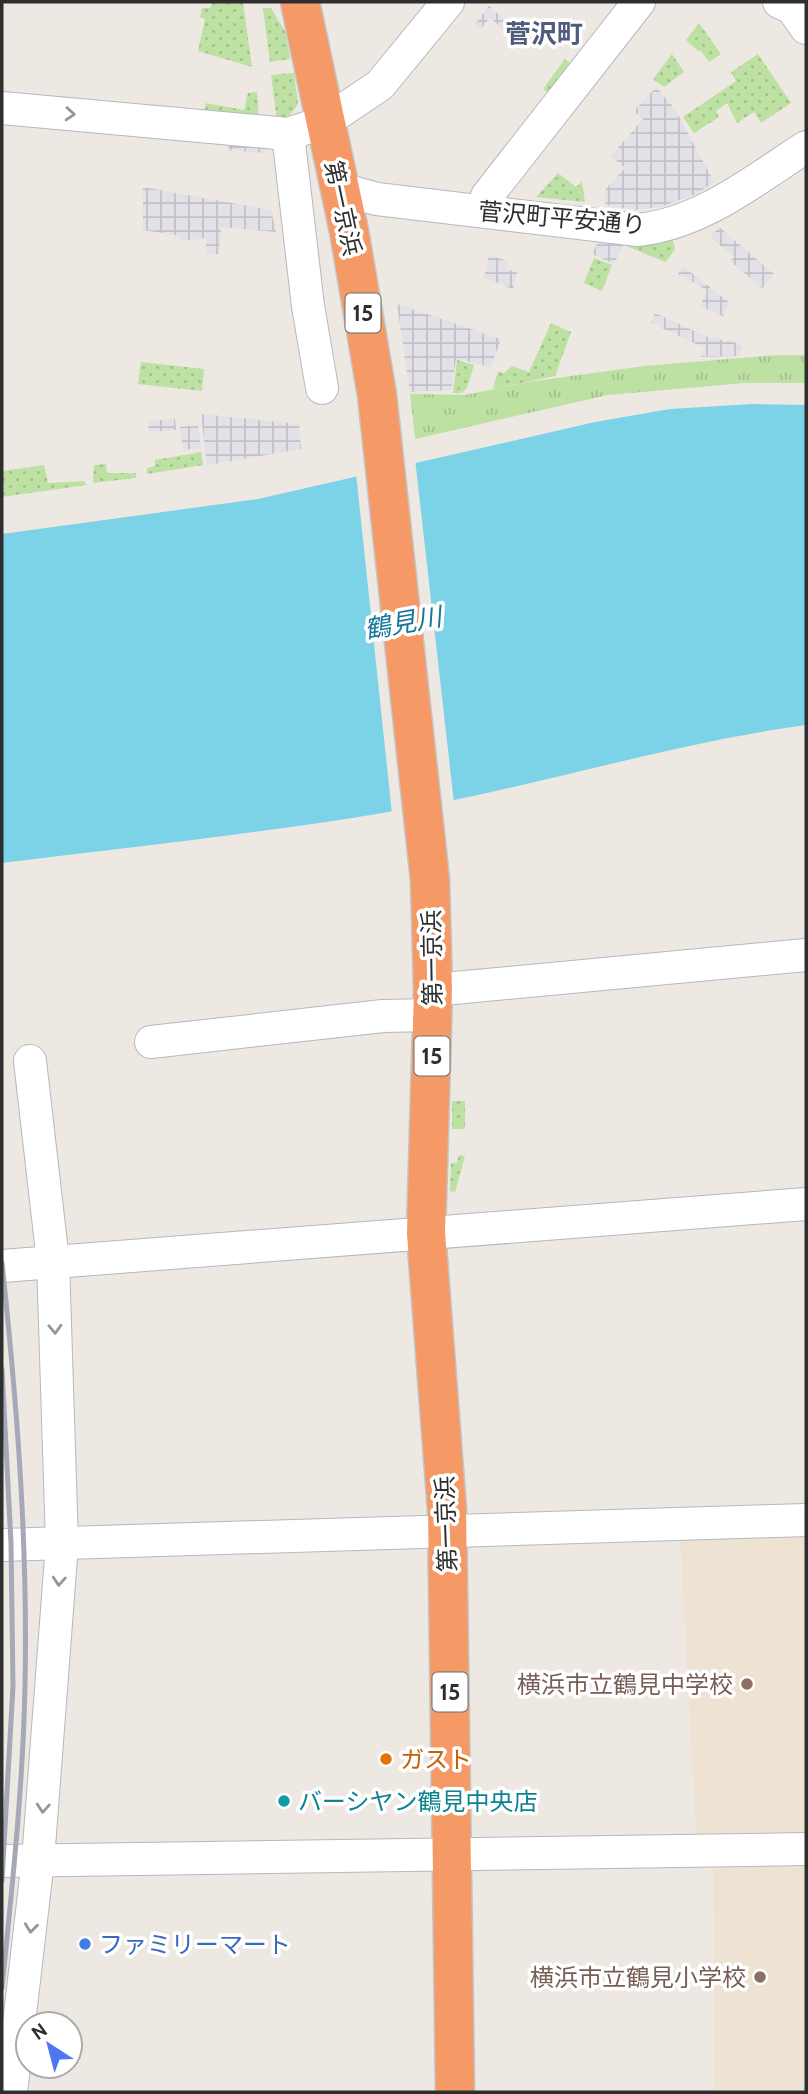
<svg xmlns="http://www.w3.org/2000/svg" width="808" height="2094" font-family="Cabin,'Noto Sans JP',sans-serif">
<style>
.industrial{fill:url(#industrial-grid)}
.education{fill:#eee3d3}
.grass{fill:url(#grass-dots)}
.park{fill:url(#park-tufts)}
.water{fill:#7cd3e8}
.pier{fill:#eee8e2}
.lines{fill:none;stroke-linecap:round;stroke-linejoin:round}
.minor-casing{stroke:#b5b8c0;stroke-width:34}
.highway-casing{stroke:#c4c4c4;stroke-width:41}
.minor{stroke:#fff;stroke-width:32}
.highway{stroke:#f59a66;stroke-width:38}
.rail{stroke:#a4a8b7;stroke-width:5}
.oneway{stroke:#969696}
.education-dot{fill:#8d6e63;stroke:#fff;stroke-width:2.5}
.food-dot{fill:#e8710a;stroke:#fff;stroke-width:2.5}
.culture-dot{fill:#0f9aa8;stroke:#fff;stroke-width:2.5}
.shop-dot{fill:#3f7fe0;stroke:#fff;stroke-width:2.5}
.labels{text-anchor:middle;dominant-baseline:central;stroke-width:7;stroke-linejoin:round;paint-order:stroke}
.shield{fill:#fff;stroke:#6d6d6d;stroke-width:2}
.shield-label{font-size:23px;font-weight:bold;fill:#2e2e2e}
.street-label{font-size:24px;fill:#2e2e2e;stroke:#fff}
.education-label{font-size:24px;fill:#785e54;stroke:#fff;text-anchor:end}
.food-label{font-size:24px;fill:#c56008;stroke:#fff;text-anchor:start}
.culture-label{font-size:24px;fill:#0d838f;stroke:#fff;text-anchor:start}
.shop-label{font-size:24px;fill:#366cbe;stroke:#fff;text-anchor:start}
.neighbourhood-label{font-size:26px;font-weight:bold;fill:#505b7d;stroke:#fff}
.water-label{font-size:26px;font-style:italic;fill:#16759a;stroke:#fff}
</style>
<defs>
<pattern id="industrial-grid" width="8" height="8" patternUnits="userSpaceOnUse" patternTransform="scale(1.75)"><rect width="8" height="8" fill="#e3e1e8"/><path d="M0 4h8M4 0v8" fill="none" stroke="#c3c1c7"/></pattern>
<pattern id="grass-dots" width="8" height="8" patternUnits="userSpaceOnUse" patternTransform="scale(1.75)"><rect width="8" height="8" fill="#bce1a2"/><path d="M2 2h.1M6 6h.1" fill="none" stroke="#a2c18c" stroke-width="1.8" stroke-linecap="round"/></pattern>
<pattern id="park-tufts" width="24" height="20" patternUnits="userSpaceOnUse" patternTransform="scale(1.75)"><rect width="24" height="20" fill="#bce1a2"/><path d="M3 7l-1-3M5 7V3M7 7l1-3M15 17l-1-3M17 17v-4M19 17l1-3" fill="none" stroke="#a2c18c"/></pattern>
</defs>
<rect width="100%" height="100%" fill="#eee8e2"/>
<g class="industrial">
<path d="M489,6L518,30L512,37L490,18L481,29L475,24Z"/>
<path d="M656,87L675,109L714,182L696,194L663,206L637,210L606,205L605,190L625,168L611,156L643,119L634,111Z"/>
<path d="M229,138L264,141L266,153L228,150Z"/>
<path d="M143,187L271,210L276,232L221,227L219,254L206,255V238L182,241L181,236L143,230Z"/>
<path d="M719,227L774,274L762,288L730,261L734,257L710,237Z"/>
<path d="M601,236L626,239L614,264L592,254Z"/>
<path d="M489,255L508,261L506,269L517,272L513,289L484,278Z"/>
<path d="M684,267L729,302L723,316L700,306L707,290L678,274Z"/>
<path d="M397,304L501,339L491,367L456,359L451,390L410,392Z"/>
<path d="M655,313L712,339L714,336L726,342L728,339L743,347L739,356L700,357L705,348L651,323Z"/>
<path d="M201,414L299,424L301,449L207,465Z"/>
<path d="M175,419L176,430L149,432L148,421Z"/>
<path d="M198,425L201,448L183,450L180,427Z"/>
</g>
<g class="education">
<path d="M806,1533V1832L696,1835L680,1535Z"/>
<path d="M806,1860V2092H715L713,1861Z"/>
</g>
<g class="grass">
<path d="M212,2H243L252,67L198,51L205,19L200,17L202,8H210Z"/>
<path d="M263,8H271L286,33L290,59L270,62Z"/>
<path d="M699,23L721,54L709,62L700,50L698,51L686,40Z"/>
<path d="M672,54L684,72L664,87L653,79Z"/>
<path d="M758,54L791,103L761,123L754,112L737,123L727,103L716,111L719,117L694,133L683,117L736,81L731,72Z"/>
<path d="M565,59L575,67L552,96L543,89Z"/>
<path d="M294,73L298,104L290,115L277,120L271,75Z"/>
<path d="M257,92L259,120L204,112L206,103L244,110L248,93Z"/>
<path d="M558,173L576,187L582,182L585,202L536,197Z"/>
<path d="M672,237L675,249L666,262L626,246L629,241Z"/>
<path d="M594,258L612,265L602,291L584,283Z"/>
<path d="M551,323L571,332L555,376L493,389L498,371L504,373L512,366L529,372Z"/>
<path d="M457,360L474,365L467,388L462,393H453Z"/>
<path d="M141,362L204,369L202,391L138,384Z"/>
<path d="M201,452L203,465L147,474V468L155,466V460Z"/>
<path d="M106,464L107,473H136V478L93,483L94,465Z"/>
<path d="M44,465L48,483L84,481L86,485L2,497V471Z"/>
<rect x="452" y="1101" width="13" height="28"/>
<path d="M459,1155L465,1156L455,1192L450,1191L451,1163H457Z"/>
</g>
<path class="park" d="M777,355H806V383H745L608,395L415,439L410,394L465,395L528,382L644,366Z"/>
<path class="water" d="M752,404L806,405V725C688,741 575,775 459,799C308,829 154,844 2,863V534L258,499L595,422L670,409Z"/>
<path class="pier" d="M415,459L454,803L392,814L356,473Z"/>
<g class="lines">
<g class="minor-casing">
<g id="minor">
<path d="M779,2L792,8L806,28"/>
<path d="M2,108L288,134L325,122L380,85L448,2"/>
<path d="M288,134L308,306L322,388"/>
<path d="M340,189L377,199L638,230C702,223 753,181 806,147"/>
<path d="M483,211L487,196L639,2"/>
<path d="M433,990L806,955"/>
<path d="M151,1042L383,1016L433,1015"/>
<path d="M2,1266L806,1204"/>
<path d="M2,1545L806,1520"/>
<path d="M2,1861L806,1849"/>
<path d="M11,2092L38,1860L62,1544L53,1261L30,1061"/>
</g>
</g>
<g class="highway-casing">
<path id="highway" d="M300,2L349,231L377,395L430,880L433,990L426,1233L447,1510L455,2092"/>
</g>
<use href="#minor" class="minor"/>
<use href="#highway" class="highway"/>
<g class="rail">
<path d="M2,1263C17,1404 28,1544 25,1686C23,1787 12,1888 2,1988"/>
<path d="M2,1369L11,1543L13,1686L2,1881"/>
</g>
</g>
<defs><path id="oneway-chevron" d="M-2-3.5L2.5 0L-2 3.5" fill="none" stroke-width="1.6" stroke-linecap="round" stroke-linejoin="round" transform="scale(1.75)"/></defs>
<g class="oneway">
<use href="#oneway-chevron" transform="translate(70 114) rotate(4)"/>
<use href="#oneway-chevron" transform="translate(55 1329) rotate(88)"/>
<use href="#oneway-chevron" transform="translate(59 1581) rotate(94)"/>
<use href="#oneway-chevron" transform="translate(43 1808) rotate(94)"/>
<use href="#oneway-chevron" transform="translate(31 1928) rotate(97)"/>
</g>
<g class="education-dot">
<circle cx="747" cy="1684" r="7"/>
<circle cx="760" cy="1977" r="7"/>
</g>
<circle class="food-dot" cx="386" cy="1759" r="7"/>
<circle class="culture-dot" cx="284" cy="1801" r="7"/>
<circle class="shop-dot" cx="85" cy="1944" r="7"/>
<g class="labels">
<g class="shield">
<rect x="345.5" y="293.5" width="35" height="39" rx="5"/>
<rect x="414.5" y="1036.5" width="35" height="39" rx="5"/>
<rect x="432.5" y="1672.5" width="35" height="39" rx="5"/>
</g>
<g class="shield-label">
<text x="363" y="313">15</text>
<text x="432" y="1056">15</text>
<text x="450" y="1692">15</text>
</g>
<g class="street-label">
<text transform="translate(343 208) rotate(78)">第一京浜</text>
<text transform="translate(562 218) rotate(5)">菅沢町平安通り</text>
<text transform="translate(432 958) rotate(-91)">第一京浜</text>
<text transform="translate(446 1524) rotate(-92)">第一京浜</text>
</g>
<g class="education-label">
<text x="733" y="1684">横浜市立鶴見中学校</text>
<text x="746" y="1977">横浜市立鶴見小学校</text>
</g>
<g class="food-label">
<text x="400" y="1759">ガスト</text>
</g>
<g class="culture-label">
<text x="298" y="1801">バーシヤン鶴見中央店</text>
</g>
<g class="shop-label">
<text x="99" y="1944">ファミリーマート</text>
</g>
<g class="neighbourhood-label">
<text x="544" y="34">菅沢町</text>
</g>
<g class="water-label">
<text transform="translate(403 623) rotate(-10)">鶴見川</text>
</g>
</g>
<rect width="808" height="2094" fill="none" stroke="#2e2e2e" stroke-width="7"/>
<g transform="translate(49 2045) rotate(324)"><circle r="33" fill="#ffffff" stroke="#ababab" stroke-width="2"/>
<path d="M0-5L12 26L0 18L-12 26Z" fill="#4d76f0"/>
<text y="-10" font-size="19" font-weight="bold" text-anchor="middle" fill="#2e2e2e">N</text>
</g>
</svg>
